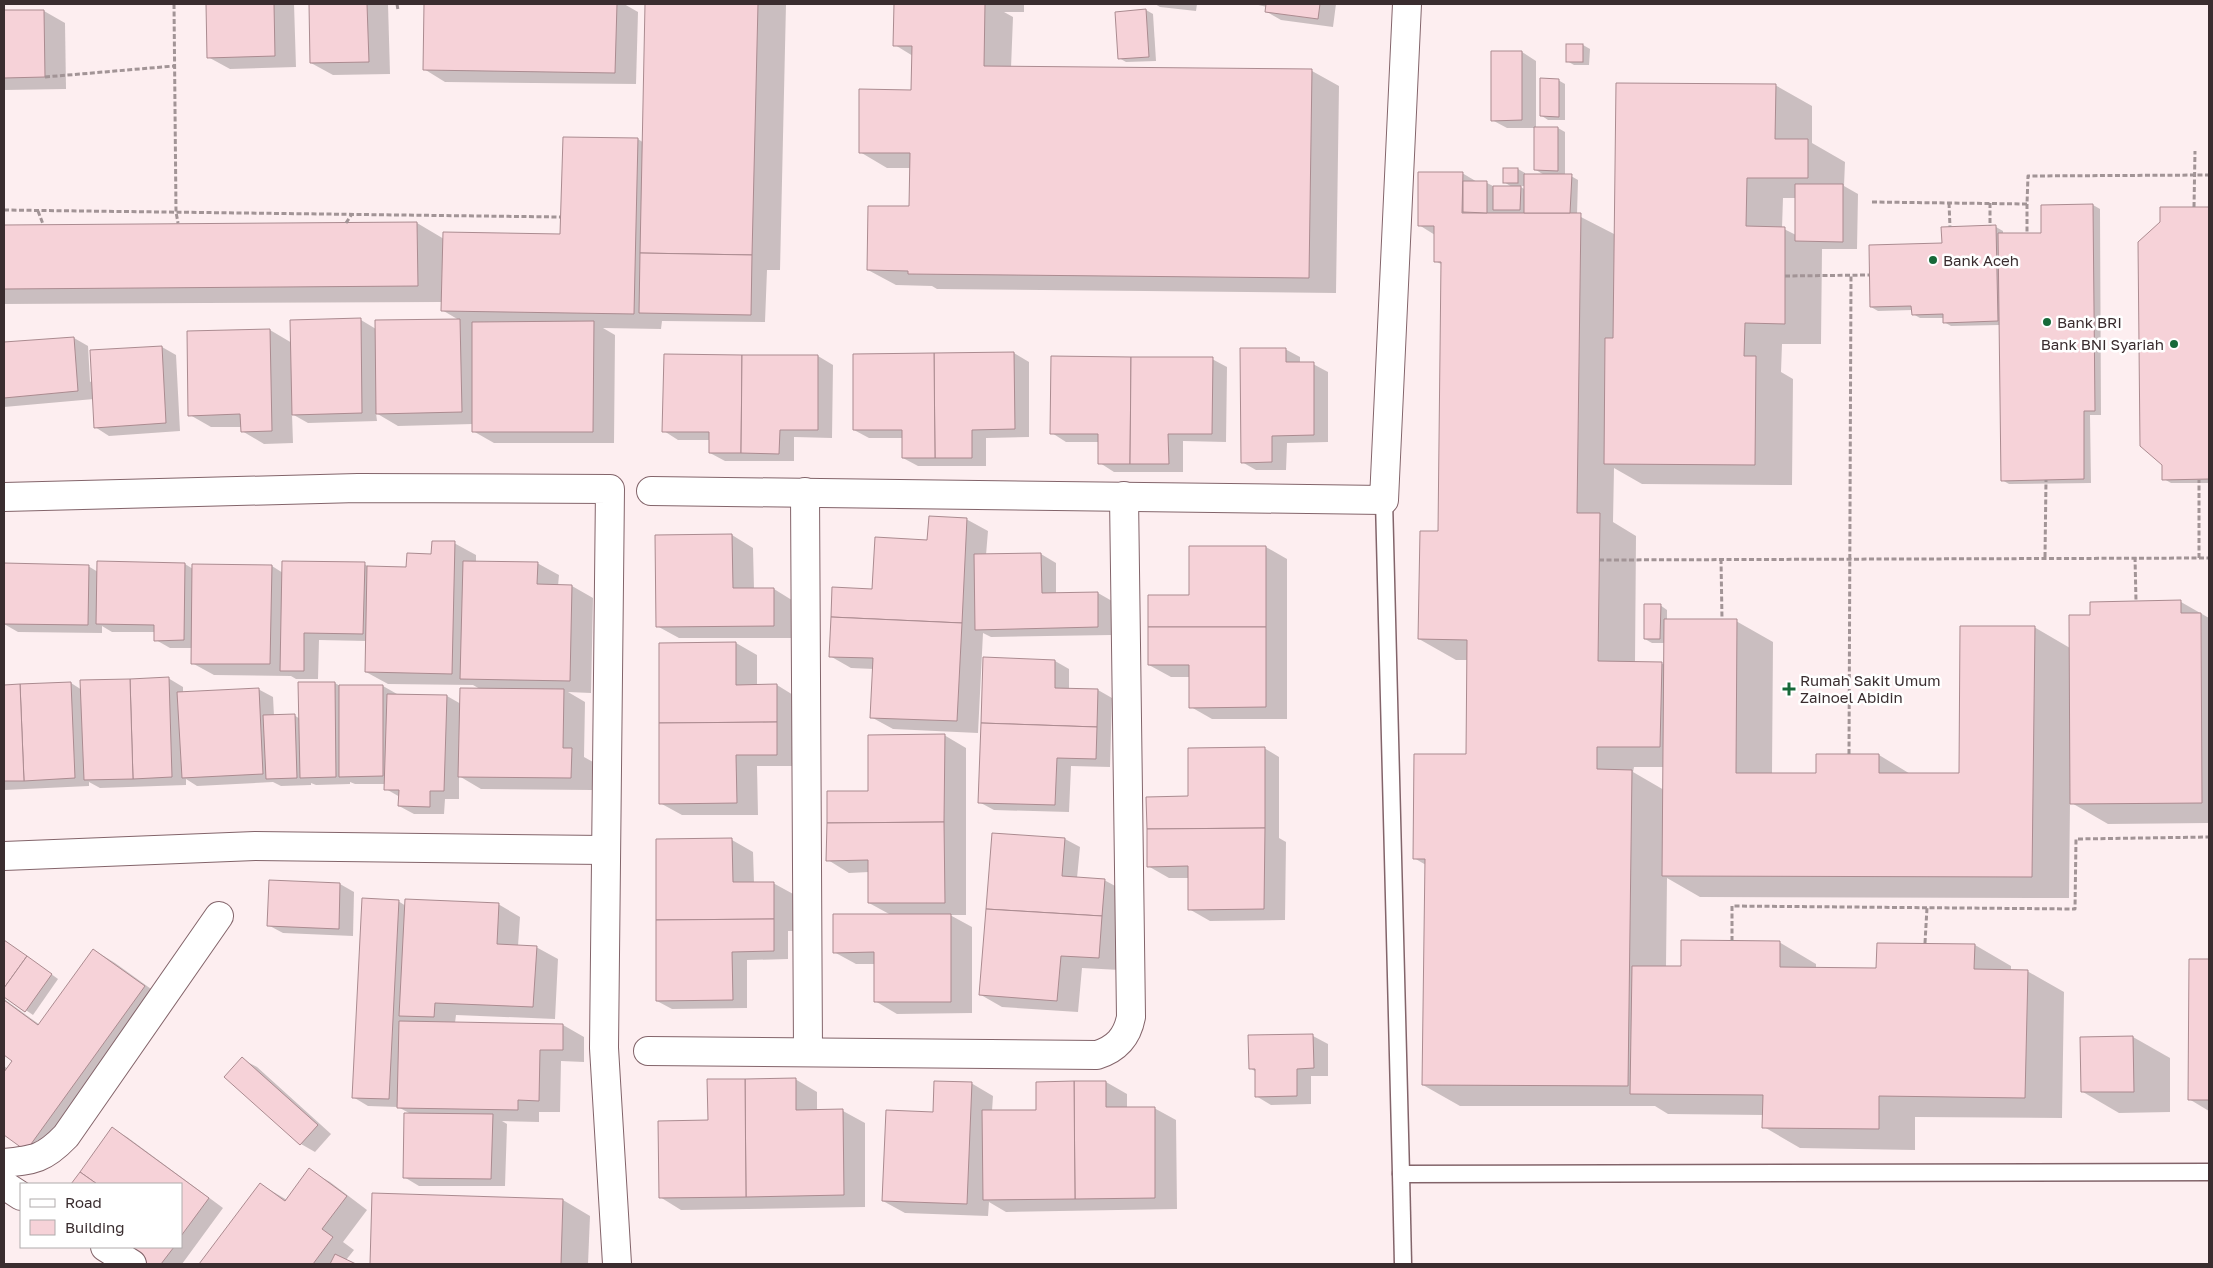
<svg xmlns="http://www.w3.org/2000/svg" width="2213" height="1268" font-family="'Golos Text',sans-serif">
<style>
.shadow{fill:#0003;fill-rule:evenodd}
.building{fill:#f6d2d8;stroke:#ab8b90}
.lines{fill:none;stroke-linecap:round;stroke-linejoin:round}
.service-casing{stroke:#83646a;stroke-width:19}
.minor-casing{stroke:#83646a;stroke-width:30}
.path{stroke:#a29496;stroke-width:3;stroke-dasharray:5 2.5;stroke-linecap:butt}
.service{stroke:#fff;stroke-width:16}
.minor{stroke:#fff;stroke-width:28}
.poi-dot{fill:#176939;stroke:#fff;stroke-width:2}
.labels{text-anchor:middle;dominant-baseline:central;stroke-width:5;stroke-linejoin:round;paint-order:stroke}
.poi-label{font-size:15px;fill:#3a2d2f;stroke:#fff;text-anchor:start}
</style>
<rect width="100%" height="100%" fill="#fdeef0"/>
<g class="shadow">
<path d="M207,4H294L296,67L230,69L208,57Z"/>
<path d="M310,4H388L390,74L333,75L311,63Z"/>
<path d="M426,4H624L638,12L636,84L445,82L424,69Z"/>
<path d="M647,4H786L780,270H767L765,322L662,321L661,329L603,328L615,335L614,443H494L473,431V424L398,426L376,413L377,421L308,423L292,414L293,443L264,444L242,431V427H211L190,415L270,330L292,343L361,320L376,329L459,320L442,310L443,302L4,304V226L417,223L444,239L561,236L564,138L638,139L644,143Z"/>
<path d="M895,4H1024V12H1004L1013,17L1011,68L1312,71L1339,86L1336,293L937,289L932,286L896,285L868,270L910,208L911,168H887L860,152L912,91L913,56L895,45Z"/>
<path d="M1155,4H1197L1196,11L1160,7Z"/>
<path d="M1254,4H1336L1333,27L1281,20L1267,12V7Z"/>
<path d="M1146,10L1153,14L1156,61L1126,62L1119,58Z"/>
<path d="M44,11L65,23L66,89L4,90V12Z"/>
<path d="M1583,45L1590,49L1589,65H1574L1567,61Z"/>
<path d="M1522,52L1536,61V128H1558L1565,132V176H1571L1578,180L1577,215L1616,235L1775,85L1812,106V143L1845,162L1844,186L1858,194L1857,249H1822L1821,344H1782L1781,372L1793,379L1792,485L1642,484L1614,468L1613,522L1636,536L1635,663H1661L1665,665L1666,643H1652L1645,639L1660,605L1667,610V620L1736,621L1773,642L1772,774H1817L1879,755L1912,775H1960L2034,627L2070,648L2091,616L2181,602L2209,618V823L2108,824L2070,802L2069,898L1700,897L1667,878L1666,967H1682L1779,942L1816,964V969H1877L1975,945L2011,966V971H2027L2064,992L2062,1118L1915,1117V1150L1800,1148L1764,1127V1115L1668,1114L1655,1106H1460L1423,1085L1426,865L1414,858L1467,756L1468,660H1456L1419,639L1439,533L1443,265L1435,261V235L1419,225L1462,173L1479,183H1487L1495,187H1512L1504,182L1518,169L1525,173V175L1546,176L1536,170V128H1507L1492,120ZM1519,186H1526V190ZM1783,198H1796V235L1782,228ZM1634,767H1664V790L1633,772Z"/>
<path d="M1558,80L1565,84V120H1548L1542,116Z"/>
<path d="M2093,205L2100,209L2101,415H2090L2091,483L2009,484L2002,480L2000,325L1951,326L1944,322V318H1920L1913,314V310L1878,311L1871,307L1943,245L1996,227L2003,231V234H2042V206Z"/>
<path d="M2209,207V483H2171L2164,479L2163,464L2162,208Z"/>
<path d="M74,338L88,346L90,382L162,347L176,355L180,431L109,436L95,427L94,399L4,407V344Z"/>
<path d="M1285,349L1300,357V364H1313L1328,372V442L1287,443L1286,470H1256L1242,462Z"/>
<path d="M1014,353L1029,362V437L986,438V466H918L903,458V438H869L854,430Z"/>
<path d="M665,355L818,356L833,365L832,438L794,437V461H725L710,453L711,440H678L664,431Z"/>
<path d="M1212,359L1227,367L1226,442L1183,441V472H1114L1100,463V442H1066L1052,433Z"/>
<path d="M966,519L988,531L986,555L1041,554L1056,563V594L1098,593L1112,601V635L991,637L983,633L978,733L893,729L871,717L874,669L851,668L830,656L874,590L929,541Z"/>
<path d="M732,535L753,548L754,589H774L795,602V638H679L657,626Z"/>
<path d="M454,543L476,555V562L537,563L559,575L558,586H572L593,598L591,693L568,692L585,702L584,757L593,762L592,790L481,789L459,776V799H445L444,814H414L399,806L400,797L386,789V784H355L350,782V784L316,785L311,783V785L281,786L273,782L197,786L186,779V785L100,788L89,782V786L4,790V686L71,683L82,690L168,678L183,687V693L258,689L273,697L274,716L294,715L300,719L335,683L340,686H383L397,694L447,696L461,704L480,689L473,685L388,684L366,672L367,641L319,640L318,679H296L291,676L214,675L192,663L193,648H170L156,640V632H112L102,626V633L18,632L4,624L5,565L88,566L98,572L185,564L193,569L272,566L283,573L364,564L370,567L407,568Z"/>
<path d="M1266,547L1287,559V719H1212L1191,707V677H1171L1149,665L1190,596Z"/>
<path d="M736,643L757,655V686L777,685L798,698V766H757L758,815H682L660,803Z"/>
<path d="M1055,661L1069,669V690H1098L1112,698L1110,767L1071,766L1069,812L994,810L979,802Z"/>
<path d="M944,735L966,748V915H950L972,927V1013L897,1014L875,1001V964H856L834,952L891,915L869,903V872L849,873L828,860L869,792Z"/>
<path d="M1264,748L1279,757V838L1286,842L1285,920L1210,921L1189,909V878H1169L1148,866L1189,797Z"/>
<path d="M993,834L1065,839L1080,847L1077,878L1104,880L1119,888L1120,970L1082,968L1078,1012L1002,1007L981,995Z"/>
<path d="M732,840L753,852L754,883H773L795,895V931H788V959L747,960V1008L672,1009L657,1001V841Z"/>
<path d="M340,884L354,892L353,936L283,933L268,925Z"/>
<path d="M398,901L406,906L498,904L520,917L518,946L536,947L558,959L555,1019L456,1015L455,1023L563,1025L584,1037V1062L561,1061L560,1112H539V1122L502,1121L507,1124L505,1186H419L404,1177L411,1114L398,1107L368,1106L353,1097Z"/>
<path d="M4,940L58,979L33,1015L4,995Z"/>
<path d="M94,950L115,963L165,999L47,1162L4,1133V1066L8,1069L14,1061L4,1053V999L40,1025Z"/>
<path d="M2190,960H2209V1111L2189,1099Z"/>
<path d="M1313,1036L1328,1044V1076H1311V1104L1271,1105L1256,1096V1072L1250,1068Z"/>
<path d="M2133,1037L2170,1058V1112L2119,1113L2083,1092Z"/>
<path d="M242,1059L257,1067L331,1134L315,1152L301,1144Z"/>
<path d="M795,1079L817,1092V1111H843L865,1123V1207L681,1210L660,1197L709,1122Z"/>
<path d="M1106,1082L1127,1094V1108H1154L1176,1120L1177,1209L1006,1212L989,1202L988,1216L905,1213L883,1201L934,1113L971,1083L993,1096L992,1111H1037Z"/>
<path d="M113,1129L127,1137L223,1208L182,1264H138L114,1247H181V1184H72Z"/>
<path d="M309,1170L330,1182L367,1210L343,1242L354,1250L346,1260L353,1264H201L260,1184L287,1200Z"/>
<path d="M373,1194L563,1200L590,1216L588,1264H371Z"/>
</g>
<g class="building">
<path d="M206,4H274L275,56L207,58Z"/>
<path d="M309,4H367L369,62L310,63Z"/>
<path d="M424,4H617L615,73L423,70Z"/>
<path d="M645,4H758L752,255L640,253Z"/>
<path d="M894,4H985L984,66L1312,69L1309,278L908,274V271L867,270L868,206H909L910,153H859V89L911,90L912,46H893Z"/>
<path d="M1266,4H1320L1318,19L1265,12Z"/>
<path d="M1146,9L1149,57L1118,59L1115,12Z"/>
<path d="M4,10H44L45,77L4,78Z"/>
<rect x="1566" y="44" width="17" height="18"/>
<path d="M1491,51H1522V120L1491,121Z"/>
<path d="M1540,78L1559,79V117L1540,116Z"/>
<path d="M1616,83L1776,84L1775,139H1808V178H1747L1746,226L1785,227V324L1745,323L1744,356H1756L1755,465L1604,464L1605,338H1613Z"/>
<path d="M1534,127H1558V171L1534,170Z"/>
<path d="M563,137L638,138L634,314L441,311L443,232L560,234Z"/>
<rect x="1503" y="168" width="15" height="15"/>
<path d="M1418,172H1463L1462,213H1581L1577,513H1600L1598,661L1662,662L1660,747H1597V769L1632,770L1628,1086L1422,1085L1425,859H1413L1414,754H1466L1467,640L1418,639L1420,531H1438L1441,262H1434V226H1418Z"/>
<path d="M1524,174H1572L1570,213H1524Z"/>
<path d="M1463,181H1487V213L1463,212Z"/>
<path d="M1795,184H1843V242L1795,241Z"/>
<path d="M1493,186H1521L1520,210H1493Z"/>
<path d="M2093,204L2095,411H2084V479L2001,481L1998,233H2041V205Z"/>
<path d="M2160,207H2209V479L2162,480V465L2140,446L2138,242L2160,222Z"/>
<path d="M417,222L418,286L4,289V225Z"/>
<path d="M1996,225L1998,321L1943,323V314L1912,315L1911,306L1870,307L1869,245L1942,243L1941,227Z"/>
<path d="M640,253L752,255L751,315L639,313Z"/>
<path d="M361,318L362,413L292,415L290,320Z"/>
<path d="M460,319L462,412L376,414L375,320Z"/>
<path d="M594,321L593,432H472V322Z"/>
<path d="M270,329L272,431L241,432L240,414L188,416L187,331Z"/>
<path d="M74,337L78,391L4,398V342Z"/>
<path d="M162,346L166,423L94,428L90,350Z"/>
<path d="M1240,348H1286V362H1314V435L1272,436V462L1241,463Z"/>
<path d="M1014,352L1015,429L972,430V458H935L934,353Z"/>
<path d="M934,353L935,458H902V430H853V354Z"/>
<path d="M664,354L742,355L741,453H709V432H662Z"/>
<path d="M742,355H818V430H780L779,454L741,453Z"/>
<path d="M1051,356L1131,357L1130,464H1098V434H1050Z"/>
<path d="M1131,357H1213L1212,434H1168L1169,464H1130Z"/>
<path d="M929,516L967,518L962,623L831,617L832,587L872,589L875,537L927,540Z"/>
<path d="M732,534L733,588H774V626L656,627L655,535Z"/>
<path d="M432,541H455L452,674L365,672L367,566L406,567L407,553L431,554Z"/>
<path d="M1189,546H1266V627H1148V595H1189Z"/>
<path d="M1041,553L1042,593L1098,592V627L975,630L974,554Z"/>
<path d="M97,561L185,563L184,640L154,641V625L96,624Z"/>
<path d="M282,561L365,562L363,634L304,633V671H280Z"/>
<path d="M463,561L538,562L537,584L572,585L570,681L460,679Z"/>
<path d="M4,563L89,565L88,625L4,624Z"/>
<path d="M192,564L272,565L270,664H191Z"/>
<path d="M2181,600V613H2201L2202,803L2070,804L2069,615H2090V602Z"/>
<path d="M1644,604H1661L1660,639H1644Z"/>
<path d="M831,617L962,623L957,721L870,718L873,658L829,657Z"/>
<path d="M1664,619H1737L1736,773H1816V754H1879V773H1959L1960,626H2035L2032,877L1662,876Z"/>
<path d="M1148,627H1266V707L1189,708V665H1148Z"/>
<path d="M736,642V685L777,684V722L659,723V643Z"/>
<path d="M983,657L1055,660V688L1098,689L1097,727L981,723Z"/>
<path d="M169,677L172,777L133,779L130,679Z"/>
<path d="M130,679L133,779L84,780L80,680Z"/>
<path d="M71,682L75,778L24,781L20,684Z"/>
<path d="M298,682H335L336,777L300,778Z"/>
<path d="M20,684L24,781H4V685Z"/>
<path d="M339,685H383V776L339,777Z"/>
<path d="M259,688L263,774L182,778L177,692Z"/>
<path d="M460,688L564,689L563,748H572L571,778L458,777Z"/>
<path d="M387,694L447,695L444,791H430V807L398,806L399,790H384Z"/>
<path d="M295,714L297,778L266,779L263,715Z"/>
<path d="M777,722V755H736L737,803L659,804V723Z"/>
<path d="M981,723L1097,727L1096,759L1057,758L1055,805L978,803Z"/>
<path d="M945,734L944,822L827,823V791H868V735Z"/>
<path d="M1265,747V828L1147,829L1146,797L1188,796V748Z"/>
<path d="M944,822L945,903H868V860L826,861L827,823Z"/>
<path d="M1265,828L1264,909L1188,910V866L1147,867V829Z"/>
<path d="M992,833L1065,838L1062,876L1105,879L1102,916L986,909Z"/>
<path d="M732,838L733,882H774V919L656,920V839Z"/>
<path d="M269,880L340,883L339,929L267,926Z"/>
<path d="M362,898L399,900L389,1099L352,1098Z"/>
<path d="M405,899L499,903L497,944L537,946L533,1007L435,1003L434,1017L399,1016Z"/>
<path d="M986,909L1102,916L1099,958L1061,956L1057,1001L979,995Z"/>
<path d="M833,914H951V1002H874V952L833,953Z"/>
<path d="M774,919V951L732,952L733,1000L656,1001V920Z"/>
<path d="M4,940L27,956L4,988Z"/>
<path d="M1681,940L1780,941V967L1876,968L1877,943L1975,944L1974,969L2028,970L2025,1098L1879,1096V1129L1762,1128L1763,1095L1630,1094L1632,966H1681Z"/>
<path d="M93,949L145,986L26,1151L4,1135V1072L12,1061L4,1055V1000L38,1025Z"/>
<path d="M27,956L52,974L25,1012L4,997V988Z"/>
<path d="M2189,959H2209V1100H2188Z"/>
<path d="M399,1021L563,1024V1050H540L539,1101L518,1100V1110L397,1108Z"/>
<path d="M1313,1034L1314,1068L1297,1069V1096L1255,1097V1069H1249L1248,1035Z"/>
<path d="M2133,1036L2134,1092H2081L2080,1037Z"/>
<path d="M242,1057L318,1125L300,1145L224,1077Z"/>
<path d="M796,1078V1110L843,1109L844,1195L746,1197L745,1079Z"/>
<path d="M707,1079H745L746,1197L659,1198L658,1121L708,1120Z"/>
<path d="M934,1081L972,1082L967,1204L882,1201L886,1110L933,1112Z"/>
<path d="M1074,1081H1106V1107H1155V1198L1075,1199Z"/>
<path d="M1074,1081L1075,1199L983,1200L982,1110H1036V1082Z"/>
<path d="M404,1113L493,1114L491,1179L403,1178Z"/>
<path d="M112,1127L209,1198L181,1236V1184H97L80,1172Z"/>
<path d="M309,1168L347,1196L322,1229L333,1237L313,1264H199L260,1183L285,1201Z"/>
<path d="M80,1172L97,1184H71Z"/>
<path d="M372,1193L563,1199L561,1264H370Z"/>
<path d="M112,1247H174L161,1264H136Z"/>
<path d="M335,1254L356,1264H330Z"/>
</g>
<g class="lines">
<g class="service-casing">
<g id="service">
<path d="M1384,500L1401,1174L2209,1172"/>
<path d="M1401,1174L1403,1264"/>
</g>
</g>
<g class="minor-casing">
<g id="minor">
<path d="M651,491L1384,500L1407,4"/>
<path d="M805,492L808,1052"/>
<path d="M4,497L358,488L610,489L604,1048L617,1264"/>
<path d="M4,856L255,846L605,850"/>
<path d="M648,1051L1097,1055C1116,1049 1127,1038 1131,1017L1124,496"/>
<path d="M4,1163C34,1160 44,1159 66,1136L219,916"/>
<path d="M4,1185L21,1196"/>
<path d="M105,1247L132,1264"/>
</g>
</g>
<g class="path">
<path d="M174,4L176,212L178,223"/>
<path d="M397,4L398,10"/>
<path d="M45,77L174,66"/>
<path d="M1872,202L2027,204L2028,176L2209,175"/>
<path d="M1949,203L1950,227"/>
<path d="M1990,203V226"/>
<path d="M2027,204V233"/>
<path d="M2194,207L2195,151"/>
<path d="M4,210L560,217"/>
<path d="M38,211L43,224"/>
<path d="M346,223L352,214"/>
<path d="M1785,276L1869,275"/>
<path d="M2045,557L2046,480"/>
<path d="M2135,557L2136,601"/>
<path d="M2199,558V480"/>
<path d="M1721,559L1722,619"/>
<path d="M1599,560L2209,558"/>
<path d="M1849,754L1851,274"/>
<path d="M1732,941V906L2075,909L2076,839L2209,837"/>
<path d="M1925,943L1927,908"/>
</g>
<use href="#service" class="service"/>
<use href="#minor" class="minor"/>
</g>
<g class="poi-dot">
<circle cx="1933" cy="260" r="5"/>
<circle cx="2047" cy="322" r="5"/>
<circle cx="2174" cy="344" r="5"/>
<path d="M1786.5 681.5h5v5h5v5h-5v5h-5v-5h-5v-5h5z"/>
</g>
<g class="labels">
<g class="poi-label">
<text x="1943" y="260">Bank Aceh</text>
<text x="2057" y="322">Bank BRI</text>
<text x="2164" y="344" text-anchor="end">Bank BNI Syariah</text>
<text x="1800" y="680">Rumah Sakit Umum<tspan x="1800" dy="17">Zainoel Abidin</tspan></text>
</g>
</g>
<rect width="2213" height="1268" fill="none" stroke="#3a2d2f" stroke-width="10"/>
<rect x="20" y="1183" width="162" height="65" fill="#ffffff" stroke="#b0abac"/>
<rect x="30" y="1199" width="25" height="8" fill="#ffffff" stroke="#b0abac"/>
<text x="65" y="1208" font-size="15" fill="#3a2d2f">Road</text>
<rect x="30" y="1220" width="25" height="15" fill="#f6d2d8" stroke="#b0abac"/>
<text x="65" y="1233" font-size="15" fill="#3a2d2f">Building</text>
</svg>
